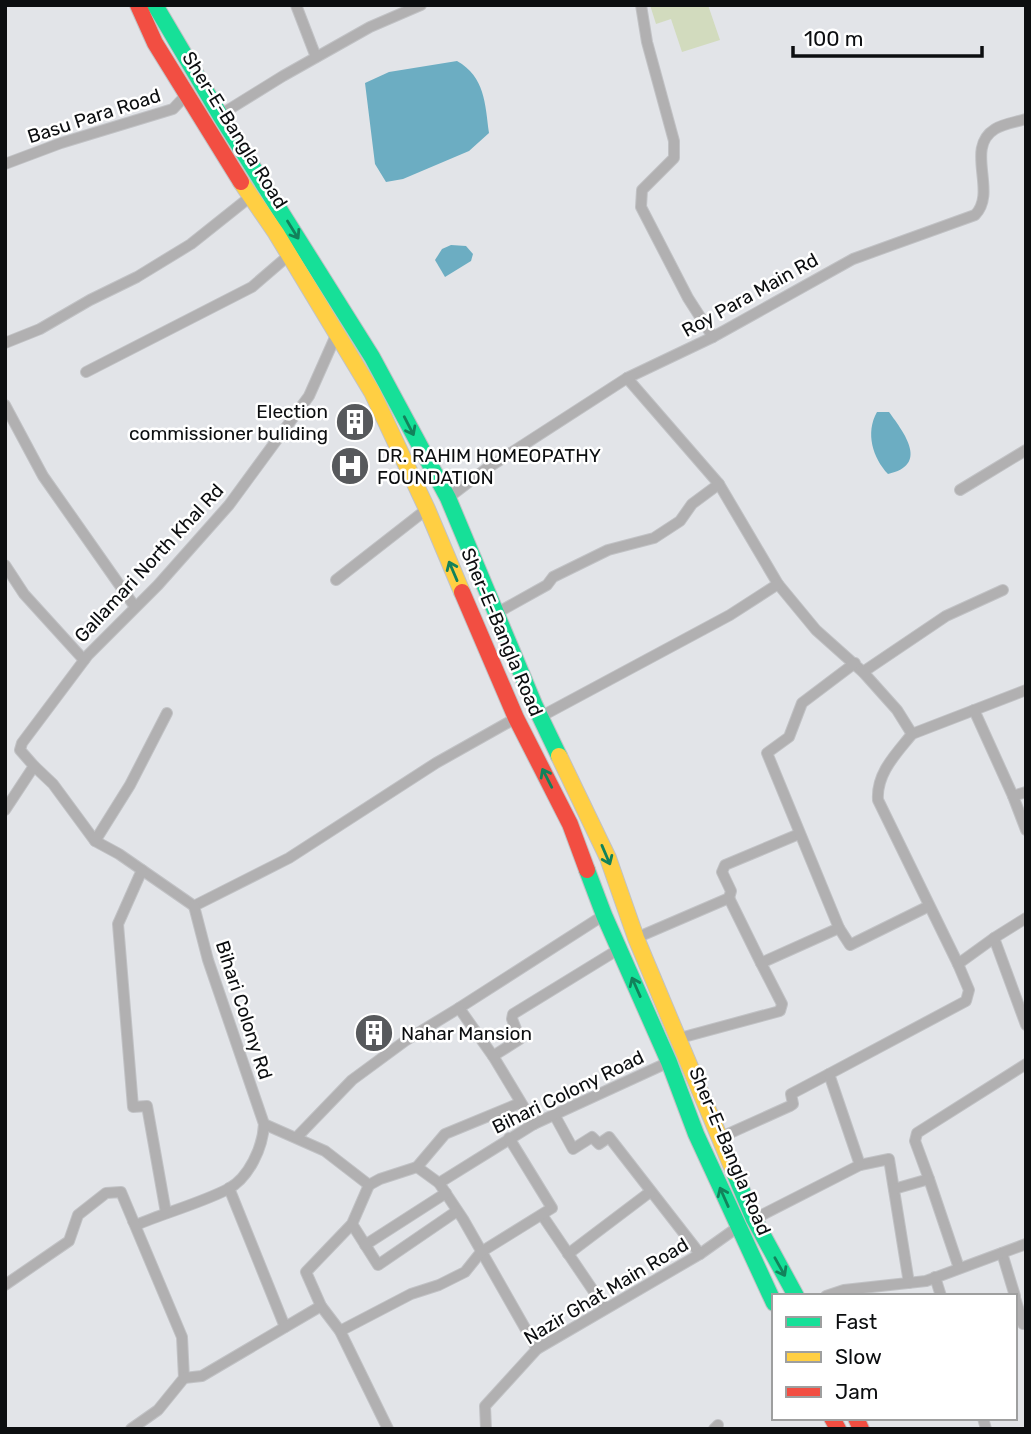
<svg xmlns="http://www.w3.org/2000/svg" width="1031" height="1434" font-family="Rubik,sans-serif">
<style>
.green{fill:#d2dbbe}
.water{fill:#6cadc2}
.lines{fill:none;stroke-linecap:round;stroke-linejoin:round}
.street-casing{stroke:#c1c2c5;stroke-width:12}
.fast-casing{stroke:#c1c2c5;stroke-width:18}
.slow-casing{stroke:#c1c2c5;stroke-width:18}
.jam-casing{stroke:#c1c2c5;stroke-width:18}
.street{stroke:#b1b0b1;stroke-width:10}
.fast{stroke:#16e098;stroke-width:16}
.slow{stroke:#ffcf43;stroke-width:16}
.jam{stroke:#f24e42;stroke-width:16}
.oneway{stroke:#12825b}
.labels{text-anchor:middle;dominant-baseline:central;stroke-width:5;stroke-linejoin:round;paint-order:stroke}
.street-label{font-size:19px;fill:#0c0e10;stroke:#fff}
.poi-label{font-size:19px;fill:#0c0e10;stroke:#fff;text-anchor:start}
</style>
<rect width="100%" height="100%" fill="#e2e4e8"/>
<path class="green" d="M650,5H708L720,40L682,52L671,19L656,24Z"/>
<g class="water">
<path d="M457,61C485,77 485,103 489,133L469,151L403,179L386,182L375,164L365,83L389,72Z"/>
<path d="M451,245L466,246L473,254L471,261L445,277L435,260L442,249Z"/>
<path d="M877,412H889C905,434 929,465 888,474C873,458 865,433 877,412Z"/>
</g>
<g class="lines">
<g class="street-casing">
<g id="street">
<path d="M296,5L316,57"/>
<path d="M641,5L647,42L674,141V158L642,190L641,207L688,298L713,337"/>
<path d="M220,115L283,76L370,27L421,5"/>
<path d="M5,164L61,143L173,109L188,93"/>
<path d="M5,343L40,329L90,300L137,277L191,244L250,197"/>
<path d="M86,372L252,287L288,256"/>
<path d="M627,378L719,484L778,584L816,630L863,672L897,710L912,734L1026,690"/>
<path d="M5,405L43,476L135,607"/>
<path d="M960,490L1026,450"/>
<path d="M448,498L486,469L627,378L713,337L853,259L975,215C998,192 964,148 995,129C1003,124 1016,122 1026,119"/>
<path d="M5,565L24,594L84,660"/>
<path d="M336,580L427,509"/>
<path d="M495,614L547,585L553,577L608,550L654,538L680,521L692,504L719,484"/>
<path d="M863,672L946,616L1003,590"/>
<path d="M974,710L1013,796"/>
<path d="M540,717L730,615L778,584"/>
<path d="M912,734C897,753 876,773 878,800L958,964L994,938L1026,1025"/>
<path d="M34,766L53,784L95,841L119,854L194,906L289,858L436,763L516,718"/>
<path d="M1026,792L1013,796L1026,830"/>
<path d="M5,810L34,766L20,750L22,743L88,655L158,585L229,505L309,396L337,333"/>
<path d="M95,841L130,785L167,713"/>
<path d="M142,870L118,924L133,1107L147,1106L166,1213"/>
<path d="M729,898L731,891L722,872L725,865L799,834"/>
<path d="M839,928L767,753L789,737L802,703L855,663"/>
<path d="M636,938L729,898L761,963"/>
<path d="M994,938L1026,918"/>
<path d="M680,1038L780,1011L782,1004L761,963L839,928L850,945L929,906"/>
<path d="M493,1056L520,1039L512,1019L513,1014L619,949"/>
<path d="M555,1116L573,1149L592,1137L599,1144L609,1137L700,1254"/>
<path d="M264,1124L325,1151L369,1185L380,1179L417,1167L439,1183L534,1124L669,1062"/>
<path d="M534,1124L493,1056L459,1008L604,915"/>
<path d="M297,1137L352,1080L405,1041L459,1008"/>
<path d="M719,1138L790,1106L793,1104L791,1094L829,1074"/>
<path d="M860,1165L889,1159L909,1283"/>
<path d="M417,1167L445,1134L520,1103"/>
<path d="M929,1179L915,1141L917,1133L1026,1064"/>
<path d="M439,1183L463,1219L537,1349"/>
<path d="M369,1185L352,1224L306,1272L321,1306L340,1331L388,1429"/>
<path d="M229,1188L285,1327"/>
<path d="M894,1189L929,1179L959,1268"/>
<path d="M542,1215L605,1308"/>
<path d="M754,1219L860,1165L829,1074L966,1001L969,990L958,964"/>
<path d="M133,1221L136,1225C164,1213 201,1203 228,1189C249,1178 263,1147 264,1124L208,960L194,906"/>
<path d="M352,1224L378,1265L457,1211"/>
<path d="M365,1245L446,1193"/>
<path d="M1002,1253L1015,1296"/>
<path d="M568,1254L650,1192"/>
<path d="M935,1277L941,1296"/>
<path d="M5,1285L69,1241L78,1215L106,1193L121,1192L182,1337L184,1378L158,1410L131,1429"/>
<path d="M826,1296L844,1290L926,1281L1026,1244"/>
<path d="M1015,1298L1023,1324"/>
<path d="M340,1331L411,1294L439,1285L465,1272L481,1252L552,1208L509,1138"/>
<path d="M184,1378L202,1376L321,1306"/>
<path d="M983,1418L986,1429"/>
<path d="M486,1429L485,1406L537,1349L700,1254L738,1227"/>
<path d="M714,1429L718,1425"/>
</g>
</g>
<g class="fast-casing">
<g id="fast">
<path d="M155,5L220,115L372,357L448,498L535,706L559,756"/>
<path d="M587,870L604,915L669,1062L696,1134L774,1303"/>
<path d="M734,1172L754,1219L796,1296"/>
</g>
</g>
<g class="slow-casing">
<g id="slow">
<path d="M241,182L276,233L372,392L427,509L462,592"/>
<path d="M559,756L608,858L636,938L734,1172"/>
</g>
</g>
<g class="jam-casing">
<g id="jam">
<path d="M138,5L155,43L241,182"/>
<path d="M462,592L516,718L570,824L587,870"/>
<path d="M832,1418L838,1429"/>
<path d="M856,1418L861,1429"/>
</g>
</g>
<use href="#street" class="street"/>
<use href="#fast" class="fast"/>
<use href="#slow" class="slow"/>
<use href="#jam" class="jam"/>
</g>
<defs><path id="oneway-shaft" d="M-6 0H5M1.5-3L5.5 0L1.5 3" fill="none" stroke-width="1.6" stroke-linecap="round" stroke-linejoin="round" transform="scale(1.75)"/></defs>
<g class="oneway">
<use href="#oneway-shaft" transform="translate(293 230) rotate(58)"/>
<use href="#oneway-shaft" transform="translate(409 426) rotate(63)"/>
<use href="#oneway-shaft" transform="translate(453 571) rotate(-113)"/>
<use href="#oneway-shaft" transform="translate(547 778) rotate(-117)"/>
<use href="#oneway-shaft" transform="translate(606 855) rotate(67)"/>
<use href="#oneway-shaft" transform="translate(636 987) rotate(-114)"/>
<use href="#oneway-shaft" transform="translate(724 1197) rotate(-114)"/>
<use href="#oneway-shaft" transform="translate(780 1267) rotate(61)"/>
</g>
<defs>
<g id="building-disc" transform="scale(2.0125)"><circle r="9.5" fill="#57595c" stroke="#fff"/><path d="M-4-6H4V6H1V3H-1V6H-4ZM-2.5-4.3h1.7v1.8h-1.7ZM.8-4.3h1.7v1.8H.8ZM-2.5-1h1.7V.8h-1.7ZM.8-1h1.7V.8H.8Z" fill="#fff"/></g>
<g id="hospital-disc" transform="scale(2.0125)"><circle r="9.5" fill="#57595c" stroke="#fff"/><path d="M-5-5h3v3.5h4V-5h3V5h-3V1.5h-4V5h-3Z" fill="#fff"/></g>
</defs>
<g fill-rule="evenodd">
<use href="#building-disc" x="355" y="422"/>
<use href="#hospital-disc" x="350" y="466"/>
<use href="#building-disc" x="374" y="1033"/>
</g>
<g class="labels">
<g class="street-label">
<text transform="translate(94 116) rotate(-18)">Basu Para Road</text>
<text transform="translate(235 130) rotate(58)">Sher-E-Bangla Road</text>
<text transform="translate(750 295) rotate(-29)">Roy Para Main Rd</text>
<text transform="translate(149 563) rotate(-47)">Gallamari North Khal Rd</text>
<text transform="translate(502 632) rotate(67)">Sher-E-Bangla Road</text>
<text transform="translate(244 1010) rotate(72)">Bihari Colony Rd</text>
<text transform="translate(568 1092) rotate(-26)">Bihari Colony Road</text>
<text transform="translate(730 1151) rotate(67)">Sher-E-Bangla Road</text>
<text transform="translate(606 1291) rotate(-31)">Nazir Ghat Main Road</text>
</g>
<g class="poi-label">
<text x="328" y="411" text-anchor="end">Election<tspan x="328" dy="22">commissioner buliding</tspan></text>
<text x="377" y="455">DR. RAHIM HOMEOPATHY<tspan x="377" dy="22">FOUNDATION</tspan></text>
<text x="401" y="1033">Nahar Mansion</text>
</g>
</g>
<rect width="1031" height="1434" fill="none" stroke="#0c0e10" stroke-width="14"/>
<rect x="772" y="1294" width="245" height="126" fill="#ffffff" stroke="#9e9f9f" stroke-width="2"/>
<rect x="786" y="1317" width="35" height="10" fill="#16e098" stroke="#9e9f9f" stroke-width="2"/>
<text x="835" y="1329" font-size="21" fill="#0c0e10">Fast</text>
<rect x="786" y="1352" width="35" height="10" fill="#ffcf43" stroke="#9e9f9f" stroke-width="2"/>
<text x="835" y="1364" font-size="21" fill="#0c0e10">Slow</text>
<rect x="786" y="1387" width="35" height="10" fill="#f24e42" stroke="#9e9f9f" stroke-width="2"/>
<text x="835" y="1399" font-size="21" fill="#0c0e10">Jam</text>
<path d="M793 46v10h189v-10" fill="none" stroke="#0c0e10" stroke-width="3.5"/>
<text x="804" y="46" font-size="21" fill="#0c0e10" stroke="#ffffff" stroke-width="5" paint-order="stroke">100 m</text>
</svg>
